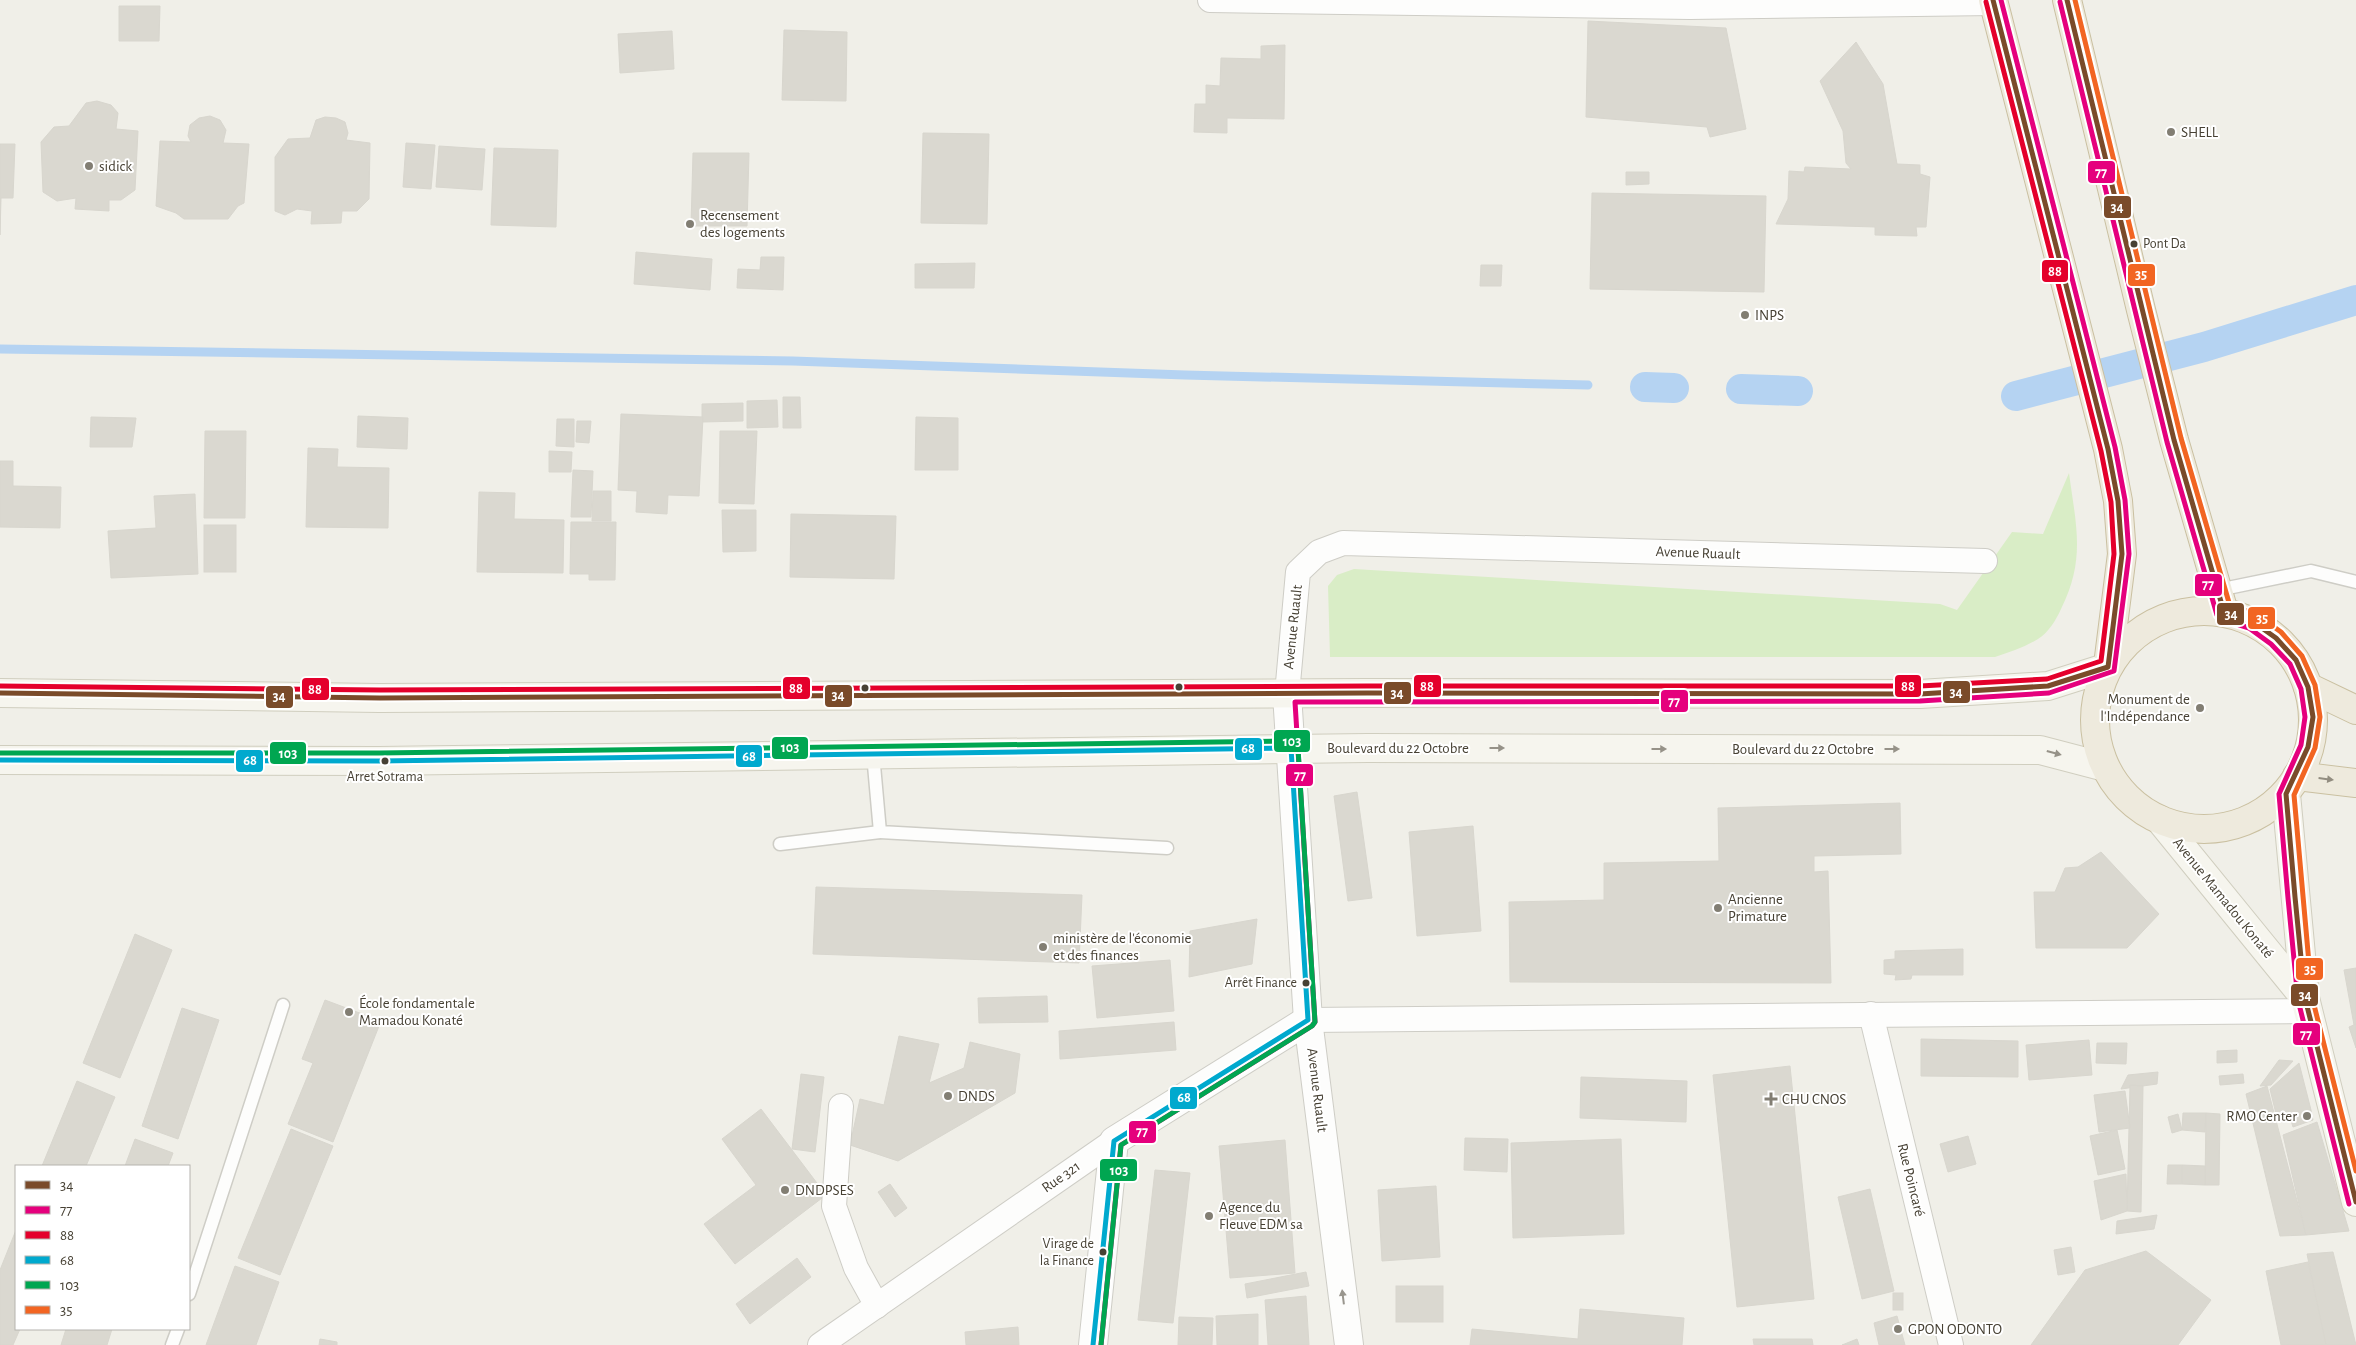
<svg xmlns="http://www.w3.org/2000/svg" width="2356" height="1345" font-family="'Alegreya Sans',sans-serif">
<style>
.green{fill:#d9edc6}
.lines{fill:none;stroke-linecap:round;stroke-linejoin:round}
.stream{stroke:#b5d3f2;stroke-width:9}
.canal{stroke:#b5d3f2;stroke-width:30}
.building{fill:#dad8d0;stroke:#d8d6ce}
.service-casing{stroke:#cecdc6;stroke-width:15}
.minor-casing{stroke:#cecdc6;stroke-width:26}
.tertiary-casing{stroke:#cecdc6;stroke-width:30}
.secondary-casing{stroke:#d0cebf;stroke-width:30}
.trunk-casing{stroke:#cac0a1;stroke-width:30}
.service{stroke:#fdfdfc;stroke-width:12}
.minor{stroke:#fdfdfc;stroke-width:24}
.tertiary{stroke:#fdfdfc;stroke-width:28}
.secondary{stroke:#f6f5ee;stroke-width:28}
.trunk{stroke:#eeeadd;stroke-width:28}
.bus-1-casing{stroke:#fff;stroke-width:9}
.bus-2-casing{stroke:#fff;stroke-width:9}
.bus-3-casing{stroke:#fff;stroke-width:9}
.bus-4-casing{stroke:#fff;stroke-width:9}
.bus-5-casing{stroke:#fff;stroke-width:9}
.bus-6-casing{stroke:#fff;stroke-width:9}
.bus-1{stroke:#7a4b2a;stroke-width:5}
.bus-2{stroke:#e5007d;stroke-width:5}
.bus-3{stroke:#e4002b;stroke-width:5}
.bus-4{stroke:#00a9ce;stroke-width:5}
.bus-5{stroke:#00a651;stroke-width:5}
.bus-6{stroke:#f26522;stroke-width:5}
.oneway{fill:#969288}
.oneway2{fill:#928d80}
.oneway3{fill:#99968e}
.poi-dot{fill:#827e73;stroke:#fff;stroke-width:2}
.bus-dot{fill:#474134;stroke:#fff;stroke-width:2}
.labels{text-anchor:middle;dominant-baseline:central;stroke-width:4;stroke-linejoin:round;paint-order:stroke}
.bus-label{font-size:14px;fill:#474134;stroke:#fff;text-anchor:end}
.poi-label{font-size:15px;fill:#474134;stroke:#fff;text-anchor:start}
.street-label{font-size:15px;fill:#474134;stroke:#fff}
.line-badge{stroke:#fff;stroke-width:2}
.badge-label{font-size:14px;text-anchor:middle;font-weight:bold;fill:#fff}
</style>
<rect width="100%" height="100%" fill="#f0efe8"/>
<path class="green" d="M2069,473C2076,526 2086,559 2061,609C2056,620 2049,632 2038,639C2025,647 2010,652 1995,657H1330L1328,586L1337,575L1354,569L1940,604L1957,610L2012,532L2043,534Z"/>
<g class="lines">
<path class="stream" d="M0,349L793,361L1185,375L1588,385"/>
<g class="canal">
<path d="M1645,387L1674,388"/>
<path d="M1741,389L1798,391"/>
<path d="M2016,396L2204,347L2356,300"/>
</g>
</g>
<g class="building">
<path d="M119,6H160L159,41H119Z"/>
<path d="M1588,21L1726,28L1746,129L1710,137L1707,127L1586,117Z"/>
<path d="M784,30L847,32L846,101L782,100Z"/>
<path d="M672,31L674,69L620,73L618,34Z"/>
<path d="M1856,42L1883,84L1897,164L1920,165V174L1930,177L1926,227H1916L1917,236L1875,235V227L1776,224L1788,199L1789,171L1804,172L1805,167L1851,169L1846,163L1843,131L1820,81Z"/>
<path d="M1285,45L1284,119L1227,118V133L1194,132L1195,104H1206V85L1220,86L1221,58L1261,59V46Z"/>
<path d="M97,101L111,105L118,113L116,129L138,131L135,190L121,200H109V211L75,209L76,198L57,201L43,192L41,142L54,127L69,126L86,103Z"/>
<path d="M210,116L220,120L226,130L223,143L249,144L244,203L238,206L228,219H184L176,213L156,206L160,141L191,142L188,136L190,125L199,118Z"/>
<path d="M325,117L336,118L345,122L348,133L346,140L370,143L369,199L357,211H342L341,223L311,224L312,211L297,209L285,215L275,211V157L288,139L310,138L316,120Z"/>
<path d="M923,133L989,134L987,224L921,223Z"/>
<path d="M406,143L435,145L431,189L403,187Z"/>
<path d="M0,144H15L13,198H1L0,235Z"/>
<path d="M439,146L485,149L482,190L436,187Z"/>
<path d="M494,148L558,150L556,227L491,225Z"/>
<path d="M693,153H749L747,226H691Z"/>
<path d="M1626,172H1649V184L1626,185Z"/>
<path d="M1592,193L1766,196L1764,292L1590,289Z"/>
<path d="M636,252L712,259L710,290L634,284Z"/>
<path d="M761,257H784L783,290L737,288L738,269L760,270Z"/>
<path d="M975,263L974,288H915V264Z"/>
<path d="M1481,265H1502L1501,286H1480Z"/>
<path d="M783,397H800L801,428H783Z"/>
<path d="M777,400L778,427L747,428V401Z"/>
<path d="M743,403V421L702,422V404Z"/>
<path d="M621,414L703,417L699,496L668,495L667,514L636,512L637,491L618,490Z"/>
<path d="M358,416L408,418L407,449L357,447Z"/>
<path d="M91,417L136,418L132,447H90Z"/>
<path d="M916,417L958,418V470H915Z"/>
<path d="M557,419H574V447L556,446Z"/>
<path d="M577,421H591L589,443L576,442Z"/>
<path d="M205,431H246L245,518H204Z"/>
<path d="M720,431H757L754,504L719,503Z"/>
<path d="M308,448L338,449L337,467L389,468L388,528L306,527Z"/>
<path d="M549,451L572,452L571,472H549Z"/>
<path d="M0,461H13V486L61,487L60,528L0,527Z"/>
<path d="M573,470L593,471L591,517H571Z"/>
<path d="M593,491H611V521H592Z"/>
<path d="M479,492L515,493L514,519L564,520L563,573L477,572Z"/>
<path d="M195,494L198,574L111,578L108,531L156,528L154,496Z"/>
<path d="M722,510H756V551L723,552Z"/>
<path d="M791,514L896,516L894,579L790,577Z"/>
<path d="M571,522H616L615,580H589V574H570Z"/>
<rect x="204" y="525" width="32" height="47"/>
<path d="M1357,792L1372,898L1348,901L1334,796Z"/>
<path d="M1900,803L1901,854L1814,856V872L1828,871L1831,983L1510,982L1509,902L1604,900V863L1719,861L1718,808Z"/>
<path d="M1473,826L1481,931L1417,936L1409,832Z"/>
<path d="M2101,852L2159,914L2127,948H2036L2034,892H2055L2065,868L2078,867Z"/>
<path d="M816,887L1082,895L1079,963L813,954Z"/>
<path d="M1257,919L1252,964L1189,977L1190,931Z"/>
<path d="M135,934L172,950L120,1078L83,1063Z"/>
<path d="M1963,949V975H1912L1911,979L1895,980L1896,975L1884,974V960L1895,959V951Z"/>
<path d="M1170,960L1174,1011L1097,1018L1092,966Z"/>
<path d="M2356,968V1025H2354L2344,970Z"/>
<path d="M1047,996L1048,1022L979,1023L978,998Z"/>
<path d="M325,1000L381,1021L333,1142L288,1124L313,1063L302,1059Z"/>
<path d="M182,1008L219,1020L178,1139L142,1126Z"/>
<path d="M1174,1022L1176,1050L1060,1059L1059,1031Z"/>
<path d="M2356,1024V1048L2349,1027Z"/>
<path d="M899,1036L939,1044L929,1083L964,1068L970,1042L1020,1054L1015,1093L898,1161L850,1145L860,1099L884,1105Z"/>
<path d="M1921,1039L2018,1041V1077L1921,1076Z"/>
<path d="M2089,1040L2092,1075L2029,1080L2026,1045Z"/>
<path d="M2097,1043H2127L2126,1064L2096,1063Z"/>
<path d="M2237,1050V1062L2217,1063V1051Z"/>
<path d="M2279,1060L2293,1061L2271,1085L2260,1086Z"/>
<path d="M2299,1063L2311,1110L2277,1118L2270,1089Z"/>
<path d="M1790,1066L1814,1299L1737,1307L1713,1075Z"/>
<path d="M2158,1072L2157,1084L2121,1089L2128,1075Z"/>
<path d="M801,1074L824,1077L815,1152L792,1149Z"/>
<path d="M2243,1074L2244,1083L2220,1085L2219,1076Z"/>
<path d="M1581,1077L1687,1081L1686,1122L1580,1118Z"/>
<path d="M77,1081L115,1097L86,1166H42Z"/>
<path d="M2130,1085L2143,1086L2141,1212L2127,1211Z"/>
<path d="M2267,1086L2306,1235L2280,1236L2246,1094Z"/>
<path d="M2125,1091L2130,1128L2099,1132L2094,1095Z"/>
<path d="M761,1109L826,1195L735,1264L704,1224L756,1185L722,1139Z"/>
<path d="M2311,1110L2313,1120L2293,1127L2290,1117Z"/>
<path d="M2183,1113H2206L2205,1132L2182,1130Z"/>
<path d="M2206,1113L2220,1114L2219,1185H2205Z"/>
<path d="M2178,1114L2182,1130L2172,1133L2168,1117Z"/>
<path d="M2317,1122L2349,1231L2306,1235L2283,1135Z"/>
<path d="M291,1129L333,1146L280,1275L238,1258Z"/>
<path d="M2117,1130L2125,1169L2098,1175L2090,1136Z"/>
<path d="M1968,1136L1976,1164L1948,1172L1940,1144Z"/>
<path d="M1465,1138L1508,1139L1507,1172L1464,1170Z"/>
<path d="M135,1139L173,1153L168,1166H125Z"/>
<path d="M1621,1139L1624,1234L1513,1238L1511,1143Z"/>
<path d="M1285,1140L1295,1273L1230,1278L1219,1146Z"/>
<path d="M2168,1165H2182V1184H2167Z"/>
<path d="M2182,1165L2205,1166V1185L2182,1184Z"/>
<path d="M1155,1170L1190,1173L1173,1323L1138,1320Z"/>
<path d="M2126,1174L2127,1211L2101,1220L2094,1181Z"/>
<path d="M890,1184L907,1208L895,1217L878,1192Z"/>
<path d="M1436,1186L1440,1257L1382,1261L1378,1190Z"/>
<path d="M1870,1189L1894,1291L1862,1299L1838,1197Z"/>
<path d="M2157,1215L2154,1229L2116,1234L2117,1221Z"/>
<path d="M16,1230V1329H20L13,1345H0V1270Z"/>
<path d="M2071,1247L2075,1272L2058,1275L2054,1250Z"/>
<path d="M2146,1251L2211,1300L2178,1345H2031L2085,1270Z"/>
<path d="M2333,1252L2356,1345H2326L2307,1254Z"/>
<path d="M797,1258L811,1277L750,1324L736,1304Z"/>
<path d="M2308,1262L2326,1345H2281L2266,1271Z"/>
<path d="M235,1266L279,1282L256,1345H206Z"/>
<path d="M1306,1272L1309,1286L1247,1298L1245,1284Z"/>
<rect x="1396" y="1286" width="47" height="36"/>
<rect x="1893" y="1293" width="10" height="17"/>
<path d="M1306,1296L1309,1345H1268L1265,1300Z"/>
<path d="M1580,1309L1684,1318L1682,1345H1470L1472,1329L1578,1339Z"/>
<path d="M1258,1314V1345H1217L1216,1316Z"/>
<path d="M1897,1316L1905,1345H1879L1874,1323Z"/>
<path d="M1179,1317L1213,1318L1212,1345H1178Z"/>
<path d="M1018,1327L1019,1345H966L965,1332Z"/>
<path d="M66,1329H112L107,1345H61Z"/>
<path d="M320,1339L337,1342V1345H319Z"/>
<path d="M1753,1339H1812L1813,1345H1754Z"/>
<path d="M1857,1339L1859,1345H1842Z"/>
</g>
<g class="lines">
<g class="service-casing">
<g id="service">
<path d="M2218,590L2311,571L2356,582"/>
<path d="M873,754L880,832L1167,848"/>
<path d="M780,844L880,832"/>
<path d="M189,1294L283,1005"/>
<path d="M172,1345L178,1329"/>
</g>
</g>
<g class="minor-casing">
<g id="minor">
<path d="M1210,0L1690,7L1994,3"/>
<path d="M1287,694L1298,572L1319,552L1343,543L1985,561"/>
<path d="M1871,1014L1951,1345"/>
<path d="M1308,1020L2309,1011"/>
<path d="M841,1106L834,1206L856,1268L877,1306"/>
<path d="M820,1345L1114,1141"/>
</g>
</g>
<g class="tertiary-casing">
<g id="tertiary">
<path d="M1287,694L1308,1020L1349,1345"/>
<path d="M1093,1345L1114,1141L1308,1020"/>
</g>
</g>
<g class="secondary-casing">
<g id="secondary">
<path d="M0,693L380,698L1367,693L1920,694L2048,686L2108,667"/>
<path d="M0,760L379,761L1368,748L2040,750L2105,767"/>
<path d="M2286,794L2305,998L2356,1202"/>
<path d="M2160,820L2305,998"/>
</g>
</g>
<g class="trunk-casing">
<g id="trunk">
<path d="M1993,0L2108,449L2118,501L2122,554L2108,665"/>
<path d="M2067,0L2141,310L2174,440L2224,612"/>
<circle cx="2204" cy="720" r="109"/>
<path d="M2308,687L2356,710"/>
<path d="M2297,776L2356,783"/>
</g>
</g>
<use href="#service" class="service"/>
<use href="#minor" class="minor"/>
<use href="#tertiary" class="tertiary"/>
<use href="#secondary" class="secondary"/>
<use href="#trunk" class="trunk"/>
<g class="bus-1-casing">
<g id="bus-1">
<path d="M2067,0L2174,440L2224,612L2252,621L2276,638L2296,660L2308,687L2313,717L2308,747L2286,794L2295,897L2305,998L2356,1202"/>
<path d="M0,693L380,698L1367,693L1920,694L2048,686L2108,667L2122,554L2118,501L2108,449L1993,0"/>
</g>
</g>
<g class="bus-2-casing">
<g id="bus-2">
<path d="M2060,2L2167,442L2217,615L2221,619L2249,628L2271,644L2290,664L2301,689L2305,717L2301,745L2279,794L2288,898L2298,1000L2349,1204"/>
<path d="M1101,1345L1121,1145L1312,1026L1315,1022L1295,702L1920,701L2049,693L2114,671L2129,554L2125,500L2115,447L2001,0"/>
</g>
</g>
<g class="bus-3-casing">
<path id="bus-3" d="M0,686L380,690L1367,686H1920L2047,679L2101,661L2114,554L2111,502L2101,451L1986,2"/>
</g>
<g class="bus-4-casing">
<path id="bus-4" d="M0,760L379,761L1291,748L1308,1020L1114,1141L1093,1345"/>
</g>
<g class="bus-5-casing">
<path id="bus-5" d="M0,753H379L1294,741L1298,748L1315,1022L1312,1026L1121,1145L1101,1345"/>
</g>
<g class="bus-6-casing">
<path id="bus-6" d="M2075,0L2181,438L2230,606L2256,614L2281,632L2302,656L2315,685L2320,717L2315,748L2294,795L2312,997L2356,1171"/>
</g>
<use href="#bus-1" class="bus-1"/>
<use href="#bus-2" class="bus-2"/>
<use href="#bus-3" class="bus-3"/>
<use href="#bus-4" class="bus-4"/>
<use href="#bus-5" class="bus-5"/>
<use href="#bus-6" class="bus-6"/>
</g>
<defs><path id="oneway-solid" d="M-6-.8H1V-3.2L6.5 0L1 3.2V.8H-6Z" transform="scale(1.25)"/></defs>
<g class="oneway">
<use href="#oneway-solid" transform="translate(1497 748)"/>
<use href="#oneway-solid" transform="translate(1659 749)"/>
<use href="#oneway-solid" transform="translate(1892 749)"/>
<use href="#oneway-solid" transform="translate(2054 753) rotate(15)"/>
</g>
<use class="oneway2" href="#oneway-solid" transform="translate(2326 779) rotate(7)"/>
<use class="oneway3" href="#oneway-solid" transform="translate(1343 1297) rotate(-97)"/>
<g class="poi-dot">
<circle cx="2171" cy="132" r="5"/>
<circle cx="89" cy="166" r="5"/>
<circle cx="690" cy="224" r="5"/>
<circle cx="1745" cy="315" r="5"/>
<circle cx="2200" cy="708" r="5"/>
<circle cx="1718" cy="908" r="5"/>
<circle cx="1043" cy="947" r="5"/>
<circle cx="349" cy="1012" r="5"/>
<circle cx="948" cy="1096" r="5"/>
<path d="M1768.5 1091.5h5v5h5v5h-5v5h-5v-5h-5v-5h5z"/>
<circle cx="2307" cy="1116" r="5"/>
<circle cx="785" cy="1190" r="5"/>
<circle cx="1209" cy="1216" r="5"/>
<circle cx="1898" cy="1329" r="5"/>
</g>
<g class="bus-dot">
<circle cx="2134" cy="244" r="4.5"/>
<circle cx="1179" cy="687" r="4.5"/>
<circle cx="865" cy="688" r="4.5"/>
<circle cx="385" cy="761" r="4.5"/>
<circle cx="1306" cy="983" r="4.5"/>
<circle cx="1103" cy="1252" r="4.5"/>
</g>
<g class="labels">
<g class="bus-label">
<text x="2143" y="244" text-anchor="start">Pont Da</text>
<text x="385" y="777" text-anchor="middle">Arret Sotrama</text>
<text x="1297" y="983">Arrêt Finance</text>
<text x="1094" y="1244">Virage de<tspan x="1094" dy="17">la Finance</tspan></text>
</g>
<g class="poi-label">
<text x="2181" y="132">SHELL</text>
<text x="99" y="166">sidick</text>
<text x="700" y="215">Recensement<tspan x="700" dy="17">des logements</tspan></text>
<text x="1755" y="315">INPS</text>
<text x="2190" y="699" text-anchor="end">Monument de<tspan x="2190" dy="17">l'Indépendance</tspan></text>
<text x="1728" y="899">Ancienne<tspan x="1728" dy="17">Primature</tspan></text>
<text x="1053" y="938">ministère de l'économie<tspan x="1053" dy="17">et des finances</tspan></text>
<text x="359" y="1003">École fondamentale<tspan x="359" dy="17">Mamadou Konaté</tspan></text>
<text x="958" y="1096">DNDS</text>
<text x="1782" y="1099">CHU CNOS</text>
<text x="2297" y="1116" text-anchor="end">RMO Center</text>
<text x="795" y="1190">DNDPSES</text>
<text x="1219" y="1207">Agence du<tspan x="1219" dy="17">Fleuve EDM sa</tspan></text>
<text x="1908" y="1329">GPON ODONTO</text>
</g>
<g class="street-label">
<text transform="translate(1698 553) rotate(2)">Avenue Ruault</text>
<text transform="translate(1293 627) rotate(-84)">Avenue Ruault</text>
<text x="1398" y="748">Boulevard du 22 Octobre</text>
<text x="1803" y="749">Boulevard du 22 Octobre</text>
<text transform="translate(2223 898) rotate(51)">Avenue Mamadou Konaté</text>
<text transform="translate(1317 1090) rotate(83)">Avenue Ruault</text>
<text transform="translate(1061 1177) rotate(-35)">Rue 321</text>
<text transform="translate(1911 1180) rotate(76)">Rue Poincaré</text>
</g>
</g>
<g class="line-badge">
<rect x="2087" y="160" width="29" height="24" rx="5" fill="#e5007d"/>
<rect x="2103" y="195" width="29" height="24" rx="5" fill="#7a4b2a"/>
<rect x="2041" y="259" width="28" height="24" rx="5" fill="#e4002b"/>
<rect x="2127" y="263" width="29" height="24" rx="5" fill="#f26522"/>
<rect x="2194" y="573" width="29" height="24" rx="5" fill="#e5007d"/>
<rect x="2216" y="602" width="29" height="24" rx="5" fill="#7a4b2a"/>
<rect x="2247" y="606" width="29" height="24" rx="5" fill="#f26522"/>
<rect x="1413" y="674" width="29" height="24" rx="5" fill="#e4002b"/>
<rect x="1894" y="674" width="28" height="24" rx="5" fill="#e4002b"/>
<rect x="782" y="676" width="29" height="24" rx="5" fill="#e4002b"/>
<rect x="301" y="677" width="29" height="24" rx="5" fill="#e4002b"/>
<rect x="1942" y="680" width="29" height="24" rx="5" fill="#7a4b2a"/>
<rect x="1383" y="681" width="29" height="24" rx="5" fill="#7a4b2a"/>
<rect x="824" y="684" width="29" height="24" rx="5" fill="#7a4b2a"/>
<rect x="265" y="685" width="29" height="24" rx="5" fill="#7a4b2a"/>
<rect x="1660" y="689" width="29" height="24" rx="5" fill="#e5007d"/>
<rect x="1273" y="729" width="38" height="24" rx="5" fill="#00a651"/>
<rect x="771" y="736" width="38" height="24" rx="5" fill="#00a651"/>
<rect x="1234" y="737" width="29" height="24" rx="5" fill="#00a9ce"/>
<rect x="269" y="741" width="38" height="24" rx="5" fill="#00a651"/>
<rect x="735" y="744" width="28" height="24" rx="5" fill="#00a9ce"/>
<rect x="235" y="749" width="29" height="24" rx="5" fill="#00a9ce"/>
<rect x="1285" y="763" width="29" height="24" rx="5" fill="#e5007d"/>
<rect x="2295" y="957" width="29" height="24" rx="5" fill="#f26522"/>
<rect x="2290" y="983" width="29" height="24" rx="5" fill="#7a4b2a"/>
<rect x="2292" y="1022" width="29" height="24" rx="5" fill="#e5007d"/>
<rect x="1169" y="1086" width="29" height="24" rx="5" fill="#00a9ce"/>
<rect x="1128" y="1120" width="29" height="24" rx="5" fill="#e5007d"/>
<rect x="1099" y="1158" width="39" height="24" rx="5" fill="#00a651"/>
</g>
<g class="badge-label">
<text x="2101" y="177">77</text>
<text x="2117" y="212">34</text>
<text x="2055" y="276">88</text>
<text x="2141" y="279">35</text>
<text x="2208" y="589">77</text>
<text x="2231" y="619">34</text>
<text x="2262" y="623">35</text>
<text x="1427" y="691">88</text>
<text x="1908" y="691">88</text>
<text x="796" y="693">88</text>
<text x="315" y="694">88</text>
<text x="1956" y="697">34</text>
<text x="1397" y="698">34</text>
<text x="838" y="700">34</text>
<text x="279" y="701">34</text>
<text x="1674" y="706">77</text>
<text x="1292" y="746">103</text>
<text x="790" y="752">103</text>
<text x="1248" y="753">68</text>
<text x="288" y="758">103</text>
<text x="749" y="761">68</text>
<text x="250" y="765">68</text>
<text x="1300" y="780">77</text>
<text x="2310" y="974">35</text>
<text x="2305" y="1000">34</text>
<text x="2306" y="1039">77</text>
<text x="1184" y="1102">68</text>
<text x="1142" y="1136">77</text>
<text x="1119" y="1175">103</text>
</g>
<rect x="15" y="1165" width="175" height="165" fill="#ffffff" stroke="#b5b3ae"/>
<rect x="25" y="1181" width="25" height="8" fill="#7a4b2a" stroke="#b5b3ae"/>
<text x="60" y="1190" font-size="15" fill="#474134">34</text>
<rect x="25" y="1206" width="25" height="8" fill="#e5007d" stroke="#b5b3ae"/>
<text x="60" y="1215" font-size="15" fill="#474134">77</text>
<rect x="25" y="1231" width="25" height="8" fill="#e4002b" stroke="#b5b3ae"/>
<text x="60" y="1240" font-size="15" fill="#474134">88</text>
<rect x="25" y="1256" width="25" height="8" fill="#00a9ce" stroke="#b5b3ae"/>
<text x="60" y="1265" font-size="15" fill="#474134">68</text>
<rect x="25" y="1281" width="25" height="8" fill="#00a651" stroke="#b5b3ae"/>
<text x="60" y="1290" font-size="15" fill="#474134">103</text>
<rect x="25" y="1306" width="25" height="8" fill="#f26522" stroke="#b5b3ae"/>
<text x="60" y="1315" font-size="15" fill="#474134">35</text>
</svg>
